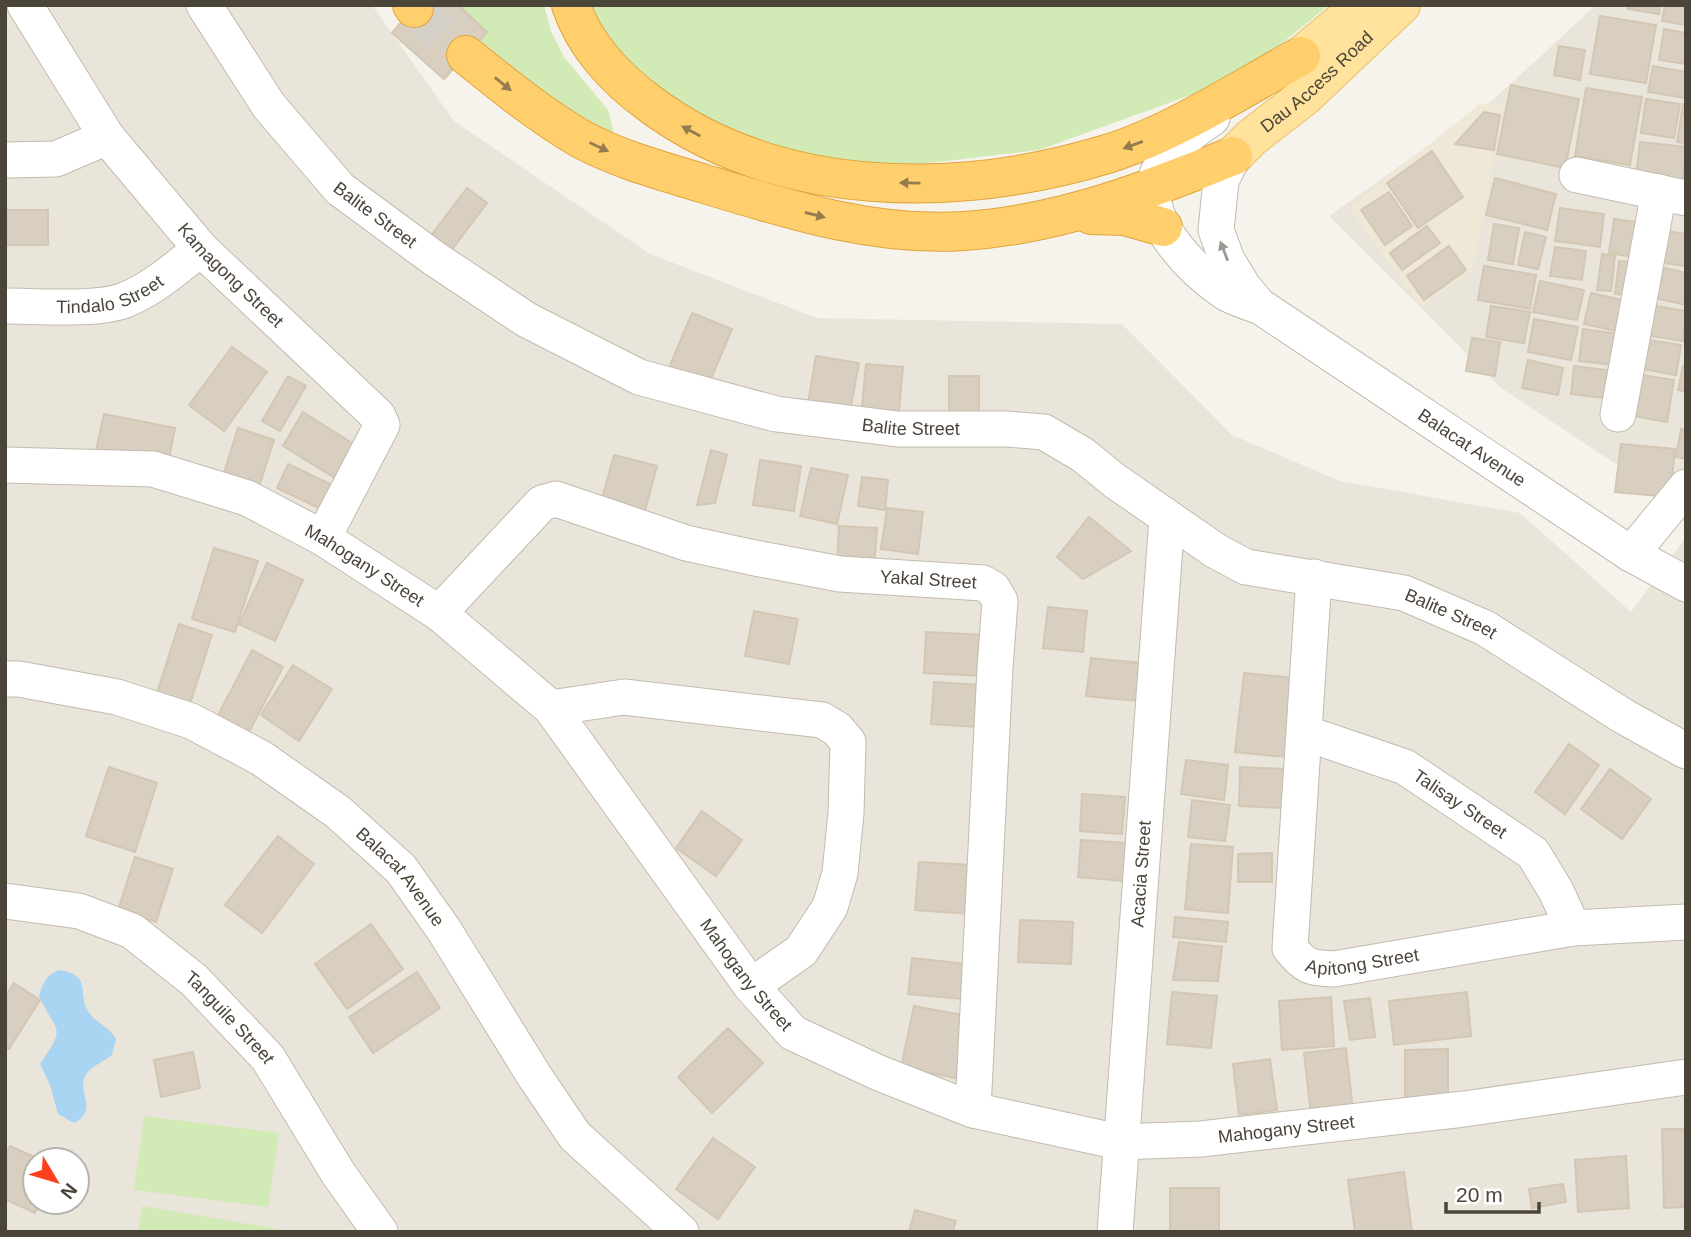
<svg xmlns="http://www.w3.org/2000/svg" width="1691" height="1237" font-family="Arial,sans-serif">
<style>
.residential{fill:#eae5da;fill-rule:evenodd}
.education{fill:#efe8d6}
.green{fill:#d2eab5}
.water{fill:#a9d4f2}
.building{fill:#d8cfc1;stroke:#d3c7b4;stroke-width:2}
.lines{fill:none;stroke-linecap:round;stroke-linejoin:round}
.highway-tunnel{stroke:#d4d0c8;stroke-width:38;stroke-dasharray:38 19;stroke-linecap:butt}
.minor-casing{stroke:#c2bbae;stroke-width:37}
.major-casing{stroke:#e6c16a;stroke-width:40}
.highway-casing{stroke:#e0a43c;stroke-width:40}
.minor{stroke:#fff;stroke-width:35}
.major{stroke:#ffe39c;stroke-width:38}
.highway{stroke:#ffcf6e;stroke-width:38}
.oneway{fill:#937c4e}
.oneway2{fill:#9c9892}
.labels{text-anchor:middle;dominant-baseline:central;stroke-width:5;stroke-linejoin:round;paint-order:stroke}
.street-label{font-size:18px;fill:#4b4439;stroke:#fff}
</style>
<rect width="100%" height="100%" fill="#f6f3ec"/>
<g class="residential">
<path d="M5,5H372L454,121L650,254L817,318L1122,324L1232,435L1340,481L1520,513L1631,612L1686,537V1232H5ZM35,1160H77V1202H35Z"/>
<path d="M1596,5H1686V493L1631,474L1501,388L1329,216L1493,100Z"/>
</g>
<path class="education" d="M1480,104L1503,106L1473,270L1421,306L1349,208Z"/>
<g class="green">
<path d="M441,5H544L551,31L564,57L608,110L615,137L540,94Z"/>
<path d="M587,5H1329L1280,45L1199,92L1039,150L897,167L808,158L717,126L659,89L603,36Z"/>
<path d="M144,1116L279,1133L268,1207L134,1190Z"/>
<path d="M142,1206L295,1232H138Z"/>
</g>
<path class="water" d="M59,970C93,975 77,993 88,1011C95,1023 109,1026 116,1039L112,1055C104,1062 90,1066 85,1076C77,1094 99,1109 74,1123L58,1114L50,1085L40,1064C67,1025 57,1034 39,996C43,983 46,975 59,970Z"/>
<g class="building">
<path d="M416,5H458L487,32L444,79L392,33Z"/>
<path d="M1628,5H1660L1659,14L1628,9Z"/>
<path d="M1665,5H1686V25L1662,21Z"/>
<path d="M1600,16L1656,25L1646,83L1590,74Z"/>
<path d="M1664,29L1686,33V64L1659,60Z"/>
<path d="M1559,46L1585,50L1580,80L1554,75Z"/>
<path d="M1653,66L1686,72V98L1648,92Z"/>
<path d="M1511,85L1579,99L1565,168L1497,154Z"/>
<path d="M1586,88L1642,97L1630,165L1575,156Z"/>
<path d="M1646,99L1680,104L1674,138L1641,133Z"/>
<path d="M1683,104L1686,105V143L1677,142Z"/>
<path d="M1484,112L1500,115L1494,150L1455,144Z"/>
<path d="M1640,142L1686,147L1683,181L1636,176Z"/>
<path d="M1432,151L1463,197L1418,228L1387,183Z"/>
<path d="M1495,178L1556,194L1547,230L1486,215Z"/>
<path d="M467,188L487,203L444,260L424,245Z"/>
<path d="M1389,192L1412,226L1385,245L1361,210Z"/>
<path d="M1560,208L1604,214L1600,247L1555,241Z"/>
<rect x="5" y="210" width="43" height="35"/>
<path d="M1614,219L1651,224L1646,259L1609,253Z"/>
<path d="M1494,224L1519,228L1513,264L1488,260Z"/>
<path d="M1427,226L1440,243L1402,270L1390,253Z"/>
<path d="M1660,230L1686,234V266L1656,262Z"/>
<path d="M1525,232L1546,237L1538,269L1518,265Z"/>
<path d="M1449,246L1466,270L1424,300L1407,276Z"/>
<path d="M1555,247L1586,251L1582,280L1550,276Z"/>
<path d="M1602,254L1615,256L1611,291L1597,290Z"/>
<path d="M1619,261L1643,264L1639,297L1615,294Z"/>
<path d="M1653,265L1686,273V305L1646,296Z"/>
<path d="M1484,266L1536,275L1530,309L1478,300Z"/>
<path d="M1540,281L1584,290L1577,320L1533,312Z"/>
<path d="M1591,293L1636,303L1630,334L1584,324Z"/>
<path d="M1644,304L1686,311L1683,341L1639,334Z"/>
<path d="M1491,306L1530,312L1524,343L1486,337Z"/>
<path d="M692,313L732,329L708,386L668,370Z"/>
<path d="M1534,319L1578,327L1571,360L1528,352Z"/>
<path d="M1583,329L1627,335L1623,366L1579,361Z"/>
<path d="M1472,338L1500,342L1495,376L1466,371Z"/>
<path d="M1637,338L1681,345L1676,375L1632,367Z"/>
<path d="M232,347L267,372L224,431L189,405Z"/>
<path d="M816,356L859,363L849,417L807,409Z"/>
<path d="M1528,360L1563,368L1558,395L1522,388Z"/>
<path d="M866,364L903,367L898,422L861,418Z"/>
<path d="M1574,366L1615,371L1611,399L1571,394Z"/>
<path d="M1683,366H1686V392L1678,390Z"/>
<path d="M1630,373L1674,380L1667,422L1623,414Z"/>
<path d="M288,376L306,386L280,431L262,421Z"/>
<path d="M949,376H979V426L949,425Z"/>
<path d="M303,412L355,445L335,478L283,446Z"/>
<path d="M104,414L175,428L167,468L95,455Z"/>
<path d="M238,428L274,440L259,487L223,476Z"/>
<path d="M1681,429L1686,430V459L1676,457Z"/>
<path d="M1621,444L1675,449L1670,497L1615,492Z"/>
<path d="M711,450L727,455L715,503L697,505Z"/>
<path d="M614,455L657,466L645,511L602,499Z"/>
<path d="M760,460L801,466L794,511L753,505Z"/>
<path d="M288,464L332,485L321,509L277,488Z"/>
<path d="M811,468L848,475L837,524L800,516Z"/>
<path d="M862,477L888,480L885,510L858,506Z"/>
<path d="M887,508L923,512L918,554L881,549Z"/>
<path d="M1089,517L1131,551L1083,579L1057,557Z"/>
<path d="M839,526L877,528L874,568L837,565Z"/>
<path d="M214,548L258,561L235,632L192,619Z"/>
<path d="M267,563L303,580L275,641L239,624Z"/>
<path d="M1048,607L1087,611L1083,652L1043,648Z"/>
<path d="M754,611L798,619L789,664L745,656Z"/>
<path d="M179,624L212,635L188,710L155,699Z"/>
<path d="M926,632L985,635L983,676L924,673Z"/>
<path d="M252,650L283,667L248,734L217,717Z"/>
<path d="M1091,658L1142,663L1138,701L1086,696Z"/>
<path d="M293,665L332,689L299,741L261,715Z"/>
<path d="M1244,673L1295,678L1286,757L1235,752Z"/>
<path d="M934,682L980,685L977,727L931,724Z"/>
<path d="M1569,744L1599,765L1565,814L1535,792Z"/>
<path d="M1186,760L1228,765L1224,800L1181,794Z"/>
<path d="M109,767L157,783L135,852L86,836Z"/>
<path d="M1240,767L1286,769L1284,808L1239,806Z"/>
<path d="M1610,769L1651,799L1622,839L1581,809Z"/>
<path d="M1082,794L1125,797L1122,834L1080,831Z"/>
<path d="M1192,800L1230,805L1225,841L1188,837Z"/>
<path d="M702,811L742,840L716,876L676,848Z"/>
<path d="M278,836L314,864L262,933L225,905Z"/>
<path d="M1081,840L1127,843L1124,881L1078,877Z"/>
<path d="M1191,844L1233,847L1228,913L1185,909Z"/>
<path d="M1272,853V882H1238V854Z"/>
<path d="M135,857L173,869L156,922L118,910Z"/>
<path d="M919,862L973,865L970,914L915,910Z"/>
<path d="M1175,917L1228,922L1226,942L1173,937Z"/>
<path d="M1020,920L1073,922L1071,964L1018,962Z"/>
<path d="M371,924L403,969L347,1009L315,964Z"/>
<path d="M1179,942L1222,947L1218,981L1173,980Z"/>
<path d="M912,958L966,964L963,999L908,994Z"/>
<path d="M417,972L440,1008L373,1053L349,1017Z"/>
<path d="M14,983L40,1000L9,1049L5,1047V997Z"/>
<path d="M1172,992L1217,996L1211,1048L1167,1044Z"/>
<path d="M1467,992L1471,1036L1394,1045L1389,1001Z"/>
<path d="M1331,997L1334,1046L1282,1050L1279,1001Z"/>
<path d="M1370,998L1375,1037L1350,1040L1344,1001Z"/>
<path d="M914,1006L968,1016L955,1078L901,1067Z"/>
<path d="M728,1028L763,1063L712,1113L678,1077Z"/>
<path d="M1346,1048L1353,1110L1311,1115L1304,1053Z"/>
<path d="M1448,1049V1101L1405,1102V1050Z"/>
<path d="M193,1052L200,1088L161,1097L154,1060Z"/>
<path d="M1270,1059L1277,1110L1239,1115L1233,1064Z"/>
<path d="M1662,1129H1686V1207L1664,1208Z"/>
<path d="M713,1138L755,1167L718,1219L676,1189Z"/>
<path d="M10,1146L41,1160H35V1202H40L35,1213L5,1199V1156Z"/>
<path d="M1626,1156L1629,1208L1578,1212L1575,1160Z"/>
<path d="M1404,1172L1412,1231L1355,1232L1348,1180Z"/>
<path d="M1563,1184L1566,1202L1532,1208L1529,1189Z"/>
<rect x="1170" y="1188" width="49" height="44"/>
<path d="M915,1210L956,1221L953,1232H909Z"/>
</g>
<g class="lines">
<path class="highway-tunnel" d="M414,8L466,55"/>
<g class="minor-casing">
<g id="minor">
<path id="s1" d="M25,5L107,137L201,249L378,416L382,425L323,538"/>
<path id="s2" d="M204,5L269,106L340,189L435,259L527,320L639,377L776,414L898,429H1007L1044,432L1083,455L1115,481L1216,551L1246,567L1404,593L1485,628L1623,716L1686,751"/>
<path id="s3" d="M1212,118C1190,133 1163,153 1155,180C1143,223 1195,272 1226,293C1237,299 1249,303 1261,307L1631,554L1686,584"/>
<path d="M1233,156L1221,181L1216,230L1227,260L1244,288L1256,302"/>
<path d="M5,160L56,159L107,137"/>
<path d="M1577,175L1686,198"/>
<path id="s4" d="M5,306C36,306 98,311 125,300C153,289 177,267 201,249"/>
<path d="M1618,414L1659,192"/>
<path id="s5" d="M5,465L153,469L247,498L323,538L439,613L551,708L751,986L793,1033L879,1073L973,1110L1119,1142L1201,1139L1464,1109L1686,1077"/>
<path d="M1631,554L1686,487"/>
<path id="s6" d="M1314,577L1290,948C1305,967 1310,968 1334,969L1573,928L1686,922"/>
<path id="s7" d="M439,613L542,503L556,499L686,543L750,557L840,574L983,583L993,589L1000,601L995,668L973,1110"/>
<path id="s8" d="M5,679H19L117,697L191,721L261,758L338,812L401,869L444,930L535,1077L575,1136L681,1232"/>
<path d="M551,708L624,697L822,720L837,729L848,742L846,813L840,873L830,907L801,951L751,986"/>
<path id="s9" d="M1305,733L1405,767L1533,853L1556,891L1573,928"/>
<path id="s10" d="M5,901L79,911L132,931L194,980L268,1058L338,1173L380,1232"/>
<path id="s11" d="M1115,1232L1167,518"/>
</g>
</g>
<g class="major-casing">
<g id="major">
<path d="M1301,56L1362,5"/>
<path id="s12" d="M1233,156L1251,138L1305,96L1401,5"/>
</g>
</g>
<g class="highway-casing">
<g id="highway">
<path d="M412,5L414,8"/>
<path d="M571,5C584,45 616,79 649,103C778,200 959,199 1107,154C1172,134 1241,89 1301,56"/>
<path d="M466,55C503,85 540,115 581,139C620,160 663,171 705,184C790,210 875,237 964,231C1058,225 1147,191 1233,156"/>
<path d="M1091,215L1125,216L1163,227"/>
</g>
</g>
<use href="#minor" class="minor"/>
<use href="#major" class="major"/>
<use href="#highway" class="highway"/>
</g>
<defs><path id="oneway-solid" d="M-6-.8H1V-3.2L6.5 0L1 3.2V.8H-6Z" transform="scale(1.75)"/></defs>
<g class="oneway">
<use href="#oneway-solid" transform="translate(503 84) rotate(39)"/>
<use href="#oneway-solid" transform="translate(691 131) rotate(-152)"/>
<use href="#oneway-solid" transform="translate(1133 145) rotate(160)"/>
<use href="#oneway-solid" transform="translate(599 147) rotate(25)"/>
<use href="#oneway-solid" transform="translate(910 183) rotate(-179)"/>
<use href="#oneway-solid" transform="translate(815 215) rotate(14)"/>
</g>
<use class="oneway2" href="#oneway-solid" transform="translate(1224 251) rotate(-111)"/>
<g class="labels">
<g class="street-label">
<text stroke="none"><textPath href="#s12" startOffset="112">Dau Access Road</textPath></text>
<text stroke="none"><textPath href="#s2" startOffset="273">Balite Street</textPath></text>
<text stroke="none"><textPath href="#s1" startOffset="341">Kamagong Street</textPath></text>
<text stroke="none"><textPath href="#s4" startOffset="107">Tindalo Street</textPath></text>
<text stroke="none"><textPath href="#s2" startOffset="861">Balite Street</textPath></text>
<text stroke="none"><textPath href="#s3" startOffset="518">Balacat Avenue</textPath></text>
<text stroke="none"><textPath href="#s5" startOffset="382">Mahogany Street</textPath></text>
<text stroke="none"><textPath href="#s7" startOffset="548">Yakal Street</textPath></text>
<text stroke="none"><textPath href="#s2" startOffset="1449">Balite Street</textPath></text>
<text stroke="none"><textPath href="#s9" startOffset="172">Talisay Street</textPath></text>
<text stroke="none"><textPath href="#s11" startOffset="359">Acacia Street</textPath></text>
<text stroke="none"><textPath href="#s8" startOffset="455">Balacat Avenue</textPath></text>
<text stroke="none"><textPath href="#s6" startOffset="452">Apitong Street</textPath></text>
<text stroke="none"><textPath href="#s5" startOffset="948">Mahogany Street</textPath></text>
<text stroke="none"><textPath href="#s10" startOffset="262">Tanguile Street</textPath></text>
<text stroke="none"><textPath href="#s5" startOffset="1536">Mahogany Street</textPath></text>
</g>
</g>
<rect width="1691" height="1237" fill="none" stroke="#4b4439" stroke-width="14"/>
<g transform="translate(56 1181) rotate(128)"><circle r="33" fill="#ffffff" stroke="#b7b4b0" stroke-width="2"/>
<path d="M0-5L12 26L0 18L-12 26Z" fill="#fc3f1d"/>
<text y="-10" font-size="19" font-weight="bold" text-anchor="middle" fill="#4b4439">N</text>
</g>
<path d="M1446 1202v10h93v-10" fill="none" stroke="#4b4439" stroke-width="3.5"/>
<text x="1456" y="1202" font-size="21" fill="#4b4439" stroke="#ffffff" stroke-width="5" paint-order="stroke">20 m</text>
</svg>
